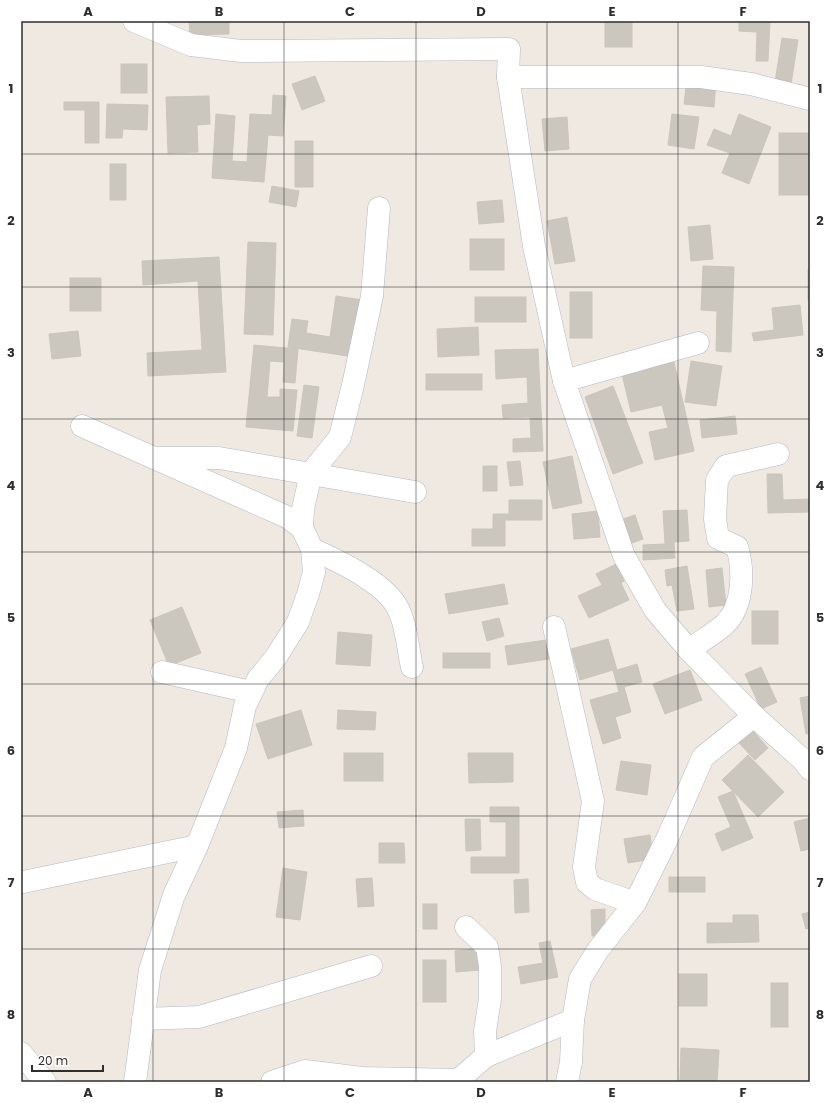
<svg xmlns="http://www.w3.org/2000/svg" width="831" height="1103" font-family="Poppins,sans-serif">
<style>
.building{fill:#cbc7bf;stroke:#cbc5ba}
.lines{fill:none;stroke-linecap:round;stroke-linejoin:round}
.minor-casing{stroke:#b4b7c1;stroke-width:23}
.minor{stroke:#fff;stroke-width:22}
.grid{fill:none;stroke:#2e2e2e;stroke-width:1;stroke-opacity:0.55}
.neatline{fill:none;stroke:#2e2e2e;stroke-width:1.5}
.grid-label{font-size:13px;text-anchor:middle;font-weight:bold;fill:#2e2e2e}
</style>
<rect width="100%" height="100%" fill="#efe9e1"/>
<g class="building">
<path d="M189,21H229V34L190,35Z"/>
<rect x="605" y="21" width="27" height="26"/>
<path d="M739,21H770L768,61H756L757,32L739,31Z"/>
<path d="M782,38L798,40L791,84L775,82Z"/>
<rect x="121" y="64" width="26" height="29"/>
<path d="M315,76L325,101L302,110L292,84Z"/>
<path d="M687,79L716,82L714,107L684,104Z"/>
<path d="M273,95L286,96L283,136L268,135L264,182L212,178L216,114L235,116L232,161L247,162L250,114L272,115Z"/>
<path d="M209,96L210,124L197,125L198,152L168,153L166,97Z"/>
<path d="M64,102H99V143H85V110H64Z"/>
<path d="M107,104L148,105L147,130L123,129L122,138H106Z"/>
<path d="M672,114L699,117L694,149L668,145Z"/>
<path d="M739,114L771,127L749,184L722,173L730,153L707,145L714,129L731,136Z"/>
<path d="M567,117L569,149L545,151L542,119Z"/>
<rect x="779" y="133" width="31" height="62"/>
<rect x="295" y="141" width="18" height="46"/>
<rect x="110" y="164" width="16" height="36"/>
<path d="M272,186L299,191L296,207L269,202Z"/>
<path d="M502,200L504,222L479,224L477,202Z"/>
<path d="M567,217L575,261L555,264L547,221Z"/>
<path d="M710,225L713,259L691,261L688,227Z"/>
<rect x="470" y="239" width="34" height="31"/>
<path d="M248,242L276,243L273,335L244,334Z"/>
<path d="M219,257L226,372L148,376L147,353L202,350L198,281L143,285L142,261Z"/>
<path d="M703,266L734,267L731,352L716,351L717,311L701,310Z"/>
<rect x="808" y="270" width="2" height="30"/>
<rect x="70" y="278" width="31" height="33"/>
<rect x="570" y="292" width="22" height="46"/>
<path d="M336,296L362,300L354,357L288,347L292,319L308,321L306,333L330,337Z"/>
<rect x="475" y="297" width="51" height="25"/>
<path d="M800,305L803,335L754,341L752,333L774,330L772,308Z"/>
<path d="M478,327L479,355L438,357L437,329Z"/>
<path d="M78,331L81,356L52,359L49,334Z"/>
<path d="M254,345L298,349L295,383L283,382L284,362L270,361L267,397H280V389L297,390L293,431L246,427Z"/>
<path d="M538,349L543,451L513,452V439L531,438L530,417L503,418L502,405L528,403L527,377L496,379L495,350Z"/>
<path d="M691,361L722,366L716,406L685,402Z"/>
<path d="M674,362L694,451L655,460L649,432L668,428L662,405L631,412L622,374Z"/>
<rect x="426" y="374" width="56" height="16"/>
<path d="M304,385L319,387L312,438L297,436Z"/>
<path d="M613,386L643,463L613,474L585,397Z"/>
<path d="M735,416L737,434L702,438L700,420Z"/>
<path d="M572,456L582,503L553,509L543,462Z"/>
<path d="M520,461L523,485L510,486L507,462Z"/>
<rect x="483" y="466" width="14" height="25"/>
<path d="M767,474H782L783,500L810,499V512L768,513Z"/>
<path d="M509,500H542V520H505V546H472V529H493V514H509Z"/>
<path d="M687,510L689,541L674,542L675,558L643,560V545L665,544L663,511Z"/>
<path d="M598,511L600,537L574,539L572,514Z"/>
<path d="M635,515L643,539L632,543L623,519Z"/>
<path d="M616,564L624,581L621,583L629,600L589,618L578,596L602,585L596,574Z"/>
<path d="M687,566L694,609L677,611L672,585L667,586L665,570Z"/>
<path d="M722,568L726,605L709,607L706,570Z"/>
<path d="M504,584L508,604L449,614L445,594Z"/>
<path d="M182,607L201,653L169,666L150,620Z"/>
<rect x="752" y="611" width="26" height="33"/>
<path d="M499,618L504,636L487,641L482,622Z"/>
<path d="M338,632L372,635L370,666L336,664Z"/>
<path d="M608,639L617,670L637,664L642,682L624,687L631,712L615,717L621,738L603,744L590,700L619,692L613,670L580,680L571,649Z"/>
<path d="M546,640L549,659L508,665L505,646Z"/>
<rect x="443" y="653" width="47" height="15"/>
<path d="M761,667L777,702L761,709L745,674Z"/>
<path d="M690,670L702,700L665,714L653,684Z"/>
<path d="M810,696V733L806,734L800,698Z"/>
<path d="M301,710L312,745L268,759L256,724Z"/>
<path d="M338,710L376,712L375,730L337,729Z"/>
<path d="M753,731L768,748L755,760L739,743Z"/>
<rect x="344" y="753" width="39" height="28"/>
<path d="M468,753H513V782L469,783Z"/>
<path d="M748,755L784,792L758,817L722,780Z"/>
<path d="M621,761L651,765L647,795L616,790Z"/>
<path d="M733,791L753,838L722,851L715,834L731,827L718,797Z"/>
<path d="M490,807H519V873H471V857H506V822H490Z"/>
<path d="M303,810L304,826L279,828L277,812Z"/>
<path d="M810,818V849L801,851L794,822Z"/>
<path d="M465,819H480L481,850L466,851Z"/>
<path d="M650,835L653,859L628,863L624,839Z"/>
<path d="M379,843H404L405,863H379Z"/>
<path d="M283,868L307,872L300,920L276,917Z"/>
<rect x="669" y="877" width="36" height="15"/>
<path d="M372,878L374,906L358,907L356,879Z"/>
<path d="M528,879L529,912L515,913L514,880Z"/>
<rect x="423" y="904" width="14" height="25"/>
<path d="M605,909V936H592L591,910Z"/>
<path d="M810,912V928L806,929L802,914Z"/>
<path d="M733,915H758L759,942L707,943V923H733Z"/>
<path d="M550,941L558,977L521,984L518,967L543,963L539,943Z"/>
<path d="M478,949L480,970L456,972L455,951Z"/>
<rect x="423" y="960" width="23" height="42"/>
<rect x="679" y="974" width="28" height="32"/>
<rect x="771" y="983" width="17" height="44"/>
<path d="M681,1048L719,1050L717,1082H680Z"/>
</g>
<g class="lines">
<g class="minor-casing">
<g id="minor">
<path d="M134,21L191,45L241,51L509,49L508,77L534,246L564,381L624,556L655,610L689,650L754,716L803,760L810,769"/>
<path d="M508,77H701L751,84L810,99"/>
<path d="M564,381L698,343"/>
<path d="M82,426L287,517L302,528L312,549L314,572L308,594L298,622L276,657L258,679L245,706L236,748L197,846L174,895L150,970L135,1082"/>
<path d="M160,458H219L415,492"/>
<path d="M302,528L303,509L311,473L340,437L353,385L372,296L379,208"/>
<path d="M312,549C339,561 390,585 400,613C407,629 408,650 412,667"/>
<path d="M554,627L593,801L584,867L587,882L595,889L635,903"/>
<path d="M689,650C700,642 713,634 724,625C744,607 744,570 737,547L718,538L715,519L717,480L726,466L778,454"/>
<path d="M162,672L251,692"/>
<path d="M23,882L197,846"/>
<path d="M466,927L487,947L490,966V999L485,1031L486,1056"/>
<path d="M143,1019L199,1017L371,966"/>
<path d="M21,1053L45,1082"/>
<path d="M272,1082L305,1071L362,1078L458,1080"/>
<path d="M456,1082L486,1056L573,1020"/>
<path d="M567,1082L571,1062L573,1020L580,979L598,950L635,903L668,837L703,757L754,716"/>
</g>
</g>
<use href="#minor" class="minor"/>
</g>
<path class="grid" d="M153,21V1082M284,21V1082M416,21V1082M547,21V1082M678,21V1082M21,154H810M21,287H810M21,419H810M21,552H810M21,684H810M21,816H810M21,949H810"/>
<rect width="831" height="1103" fill="none" stroke="#ffffff" stroke-width="44"/>
<path d="M32 1065v6h71v-6" fill="none" stroke="#2e2e2e" stroke-width="2"/>
<text x="38" y="1065" font-size="12" fill="#2e2e2e" stroke="#ffffff" stroke-width="3" paint-order="stroke">20 m</text>
<rect x="22" y="22" width="787" height="1059" class="neatline"/>
<g class="grid-label">
<text x="88" y="16">A</text>
<text x="219" y="16">B</text>
<text x="350" y="16">C</text>
<text x="481" y="16">D</text>
<text x="612" y="16">E</text>
<text x="743" y="16">F</text>
<text x="11" y="93">1</text>
<text x="820" y="93">1</text>
<text x="11" y="225">2</text>
<text x="820" y="225">2</text>
<text x="11" y="357">3</text>
<text x="820" y="357">3</text>
<text x="11" y="490">4</text>
<text x="820" y="490">4</text>
<text x="11" y="622">5</text>
<text x="820" y="622">5</text>
<text x="11" y="755">6</text>
<text x="820" y="755">6</text>
<text x="11" y="887">7</text>
<text x="820" y="887">7</text>
<text x="11" y="1019">8</text>
<text x="820" y="1019">8</text>
<text x="88" y="1097">A</text>
<text x="219" y="1097">B</text>
<text x="350" y="1097">C</text>
<text x="481" y="1097">D</text>
<text x="612" y="1097">E</text>
<text x="743" y="1097">F</text>
</g>
</svg>
